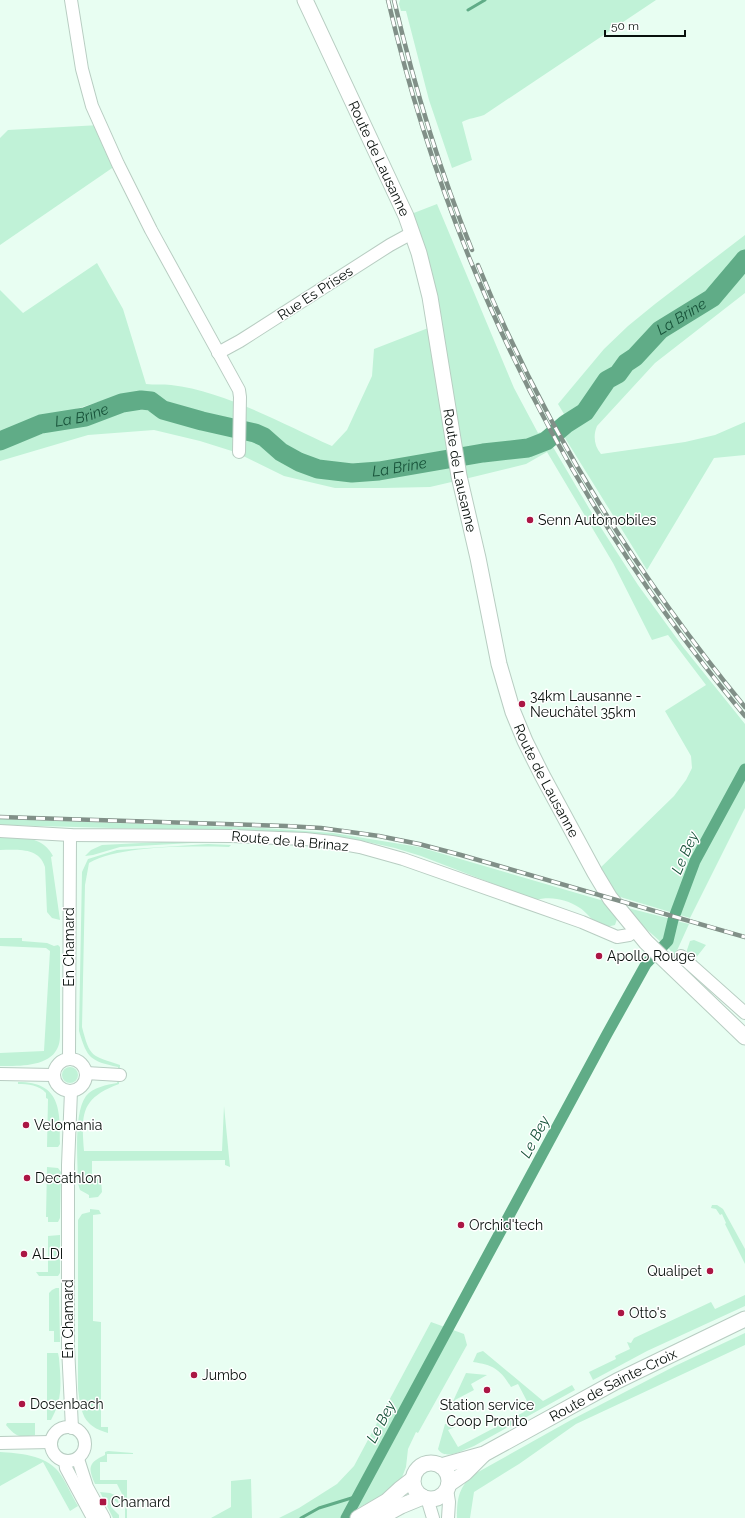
<svg xmlns="http://www.w3.org/2000/svg" width="745" height="1518" font-family="Raleway,sans-serif">
<style>
.green{fill:#c0f2d7}
.lines{fill:none;stroke-linecap:round;stroke-linejoin:round}
.stream{stroke:#60ac87;stroke-width:3}
.canal{stroke:#60ac87;stroke-width:11}
.river{stroke:#60ac87;stroke-width:19}
.minor-casing{stroke:#b8cdc2;stroke-width:14}
.major-casing{stroke:#b8cdc2;stroke-width:17}
.minor{stroke:#fff;stroke-width:12}
.major{stroke:#fff;stroke-width:15}
.rail-casing{stroke:#819088;stroke-width:4.5}
.rail{stroke:#fff;stroke-width:3;stroke-dasharray:9;stroke-linecap:butt}
.poi-dot{fill:#ab1644;stroke:#fff;stroke-width:1.5}
.labels{text-anchor:middle;dominant-baseline:central;stroke-width:3;stroke-linejoin:round;paint-order:stroke}
.street-label{font-size:14px;fill:#08100c;stroke:#fff}
.poi-label{font-size:14px;fill:#08100c;stroke:#fff;text-anchor:start}
.water-label{font-size:15px;font-style:italic;fill:#175239;stroke:#fff}
</style>
<rect width="100%" height="100%" fill="#e8fef2"/>
<g class="green">
<path d="M400,0H656L484,115C476,118 469,118 462,122L472,160L452,168L429,100L406,11H401L399,4Z"/>
<path d="M100,125L118,164L0,245V138L8,130Z"/>
<path d="M437,204L514,388L538,433C550,430 557,424 564,414L558,404L604,349L628,326L655,304L745,235V293L655,363L597,426C593,435 594,446 601,454L685,442L715,435L745,422V455L714,458L647,570L565,438L553,447L596,520L638,585L683,647L745,724V808L690,918L607,893L595,873L674,796L686,780L692,768L691,756L665,711L706,685L668,635L652,640L613,563L547,452L526,464L473,477L430,487L382,488H335L284,476L235,452L200,441L154,430L88,435L0,461V448L56,429L93,419L117,409L152,410L153,394L147,391L114,397L0,433V290L23,313L97,263L123,309L146,384C154,385 163,384 171,385C224,391 283,424 332,446L347,430L372,376L374,349L436,325L406,216Z"/>
<path d="M0,819L263,828L333,833L419,847L604,901L617,919L615,925C596,931 592,916 580,908C566,899 551,896 535,900L421,856L395,848L363,841L319,835L263,832L0,825Z"/>
<path d="M0,838C21,838 42,835 53,856L51,857L60,920L52,918L47,912L45,867C39,847 17,850 0,850Z"/>
<path d="M180,841H255L256,843L209,842L120,847L93,855L85,856L91,850L102,845Z"/>
<path d="M208,844L231,845L229,847C192,846 120,845 89,863L85,885L82,1027C90,1058 91,1055 120,1065L119,1084C81,1098 81,1114 84,1151H222L224,1106L230,1167L225,1165V1160L92,1161V1179H101L102,1192L98,1197L89,1198V1195L80,1190L78,1184C78,1162 73,1114 86,1096C93,1087 107,1085 117,1083L118,1079V1067C90,1061 87,1058 79,1031L82,872L88,859L117,850Z"/>
<path d="M628,908L671,919L667,938L662,943L644,927Z"/>
<path d="M676,921L689,924L675,955L666,946L673,934Z"/>
<path d="M0,938H22V941L47,943L54,946L58,945L60,947V1033C60,1038 60,1044 57,1049C48,1067 18,1066 0,1066V1053L44,1051L50,951L46,948L0,946Z"/>
<path d="M694,940L706,945L695,959L697,961L696,963L686,953L690,941Z"/>
<circle cx="70" cy="1075" r="8"/>
<path d="M18,1082C61,1082 60,1110 60,1144L58,1147H47L48,1099L46,1098V1093C39,1085 28,1084 18,1084Z"/>
<path d="M47,1167L58,1168L61,1172L60,1218L58,1222H48V1217H46Z"/>
<path d="M712,1205H717L723,1209L745,1249V1264L725,1224L726,1223L722,1214L720,1215L716,1209L711,1208Z"/>
<path d="M90,1209L99,1210L101,1214L93,1215V1321L101,1322V1427H108V1433C83,1426 81,1413 78,1389V1220L82,1214L90,1212Z"/>
<path d="M60,1235V1273L58,1276H39L36,1272H48V1236Z"/>
<path d="M56,1288H59L60,1342H54V1331H49V1293L52,1290Z"/>
<path d="M745,1295V1306L647,1351L593,1380L589,1372L616,1359L615,1356L630,1349L627,1342L631,1343L634,1338L711,1302L715,1309Z"/>
<path d="M431,1322L464,1334L467,1345L418,1433L416,1432L408,1449L406,1467L401,1480L384,1494L340,1518H279L299,1508L337,1484L354,1466Z"/>
<path d="M745,1333V1345L576,1424L519,1464L474,1492L470,1518H457C457,1500 458,1490 471,1476L571,1420L675,1366Z"/>
<path d="M483,1351L543,1401L572,1385L575,1390L474,1446C463,1450 445,1461 438,1449L445,1424L453,1423L455,1427L448,1430L458,1447L524,1412L522,1409L529,1405L518,1384L511,1387C500,1369 493,1365 473,1362L477,1353Z"/>
<path d="M47,1353H58L59,1358C61,1382 63,1399 51,1420H47Z"/>
<path d="M466,1373L487,1375L471,1384L474,1390L455,1400L460,1409L449,1410Z"/>
<path d="M7,1423H35V1435C19,1438 16,1437 6,1425Z"/>
<path d="M108,1451L133,1453V1454H107V1462H100V1480H127V1518H125V1500L117,1484H95C88,1467 88,1463 105,1455V1452Z"/>
<path d="M0,1452C19,1453 45,1455 58,1471C66,1481 71,1495 78,1506L70,1511L43,1462L0,1486Z"/>
<path d="M251,1479L252,1518H211L231,1507V1481Z"/>
<path d="M100,1492L110,1493L117,1496L119,1504L113,1499L112,1500L111,1507L119,1515V1518H113Z"/>
</g>
<g class="lines">
<g class="stream">
<path d="M468,10L485,0"/>
<path d="M301,1518L319,1508L358,1496"/>
</g>
<path class="canal" d="M346,1518L607,1034L646,964L668,941L673,920L695,861L745,769"/>
<path class="river" id="s1" d="M0,441L41,424L85,417L122,403L141,400L151,401L163,410L202,421L255,433L264,437L281,452L299,462L318,469L352,473L379,471L483,453L528,448L546,441L566,424L585,412L607,380L618,374L626,363L635,357L660,330L712,298L745,259"/>
<g class="minor-casing">
<g id="minor">
<path d="M71,0L82,69L92,106L118,164L151,230L239,390L240,397L239,452"/>
<path d="M218,353L240,341L390,245L412,233"/>
<path d="M0,831L70,835L232,836L305,839L332,842L360,847L403,859L582,922L617,937L629,935L636,930"/>
<path d="M681,956L745,1013"/>
<path d="M69,1058L70,835"/>
<circle cx="70" cy="1075" r="16"/>
<path d="M86,1073L120,1075"/>
<path d="M0,1074L53,1075"/>
<path d="M71,1091L68,1165V1347L72,1428"/>
<circle cx="68" cy="1444" r="17"/>
<path d="M0,1443L51,1442"/>
<path d="M78,1459L87,1487L104,1518"/>
<path d="M65,1461L66,1468L93,1518"/>
<path d="M447,1489L449,1502L448,1518"/>
<path d="M427,1498L433,1518"/>
</g>
</g>
<g class="major-casing">
<g id="major">
<path id="s2" d="M305,0L406,216L419,253L430,297L459,476L478,558L499,664L513,712L525,741L542,775L595,873L610,898L646,942L745,1037"/>
<circle cx="431" cy="1481" r="18"/>
<path id="s3" d="M441,1466L484,1454L617,1381L745,1319"/>
<path d="M449,1484L465,1473L483,1455"/>
<path d="M358,1518L387,1501L400,1489L413,1479"/>
<path d="M379,1518L401,1506L423,1497"/>
</g>
</g>
<use href="#minor" class="minor"/>
<use href="#major" class="major"/>
<g class="rail-casing">
<g id="rail">
<path d="M388,0C450,267 570,506 745,716"/>
<path d="M394,0C414,85 439,169 472,250"/>
<path d="M478,265C543,425 635,573 745,707"/>
<path d="M0,817L286,826L321,828L379,836L419,844L461,855L745,937"/>
</g>
</g>
<use href="#rail" class="rail"/>
</g>
<g class="poi-dot">
<circle cx="530" cy="520" r="4"/>
<circle cx="522" cy="704" r="4"/>
<circle cx="599" cy="956" r="4"/>
<circle cx="26" cy="1125" r="4"/>
<circle cx="27" cy="1178" r="4"/>
<circle cx="461" cy="1225" r="4"/>
<circle cx="24" cy="1254" r="4"/>
<circle cx="710" cy="1271" r="4"/>
<circle cx="621" cy="1313" r="4"/>
<circle cx="194" cy="1375" r="4"/>
<circle cx="487" cy="1390" r="4"/>
<circle cx="22" cy="1404" r="4"/>
<rect x="99" y="1498" width="8" height="8" rx="2"/>
</g>
<g class="labels">
<g class="street-label">
<text stroke="none"><textPath href="#s2" startOffset="175">Route de Lausanne</textPath></text>
<text transform="translate(315 293) rotate(-33)">Rue Es Prises</text>
<text stroke="none"><textPath href="#s2" startOffset="499">Route de Lausanne</textPath></text>
<text stroke="none"><textPath href="#s2" startOffset="823">Route de Lausanne</textPath></text>
<text transform="translate(290 841) rotate(5)">Route de la Brinaz</text>
<text transform="translate(69 947) rotate(-90)">En Chamard</text>
<text transform="translate(68 1319) rotate(-90)">En Chamard</text>
<text stroke="none"><textPath href="#s3" startOffset="191">Route de Sainte-Croix</textPath></text>
</g>
<g class="poi-label">
<text x="538" y="520">Senn Automobiles</text>
<text x="530" y="696">34km Lausanne -<tspan x="530" dy="16">Neuchâtel 35km</tspan></text>
<text x="607" y="956">Apollo Rouge</text>
<text x="34" y="1125">Velomania</text>
<text x="35" y="1178">Decathlon</text>
<text x="469" y="1225">Orchid'tech</text>
<text x="32" y="1254">ALDI</text>
<text x="702" y="1271" text-anchor="end">Qualipet</text>
<text x="629" y="1313">Otto's</text>
<text x="202" y="1375">Jumbo</text>
<text x="30" y="1404">Dosenbach</text>
<text x="487" y="1405" text-anchor="middle">Station service<tspan x="487" dy="16">Coop Pronto</tspan></text>
<text x="111" y="1502">Chamard</text>
</g>
<g class="water-label">
<text stroke="none"><textPath href="#s1" startOffset="759">La Brine</textPath></text>
<text stroke="none"><textPath href="#s1" startOffset="86">La Brine</textPath></text>
<text stroke="none"><textPath href="#s1" startOffset="423">La Brine</textPath></text>
<text transform="translate(685 853) rotate(-66)">Le Bey</text>
<text transform="translate(535 1137) rotate(-62)">Le Bey</text>
<text transform="translate(381 1422) rotate(-62)">Le Bey</text>
</g>
</g>
<path d="M605 30v6h80v-6" fill="none" stroke="#08100c" stroke-width="2"/>
<text x="611" y="30" font-size="12" fill="#08100c" stroke="#ffffff" stroke-width="3" paint-order="stroke">50 m</text>
</svg>
